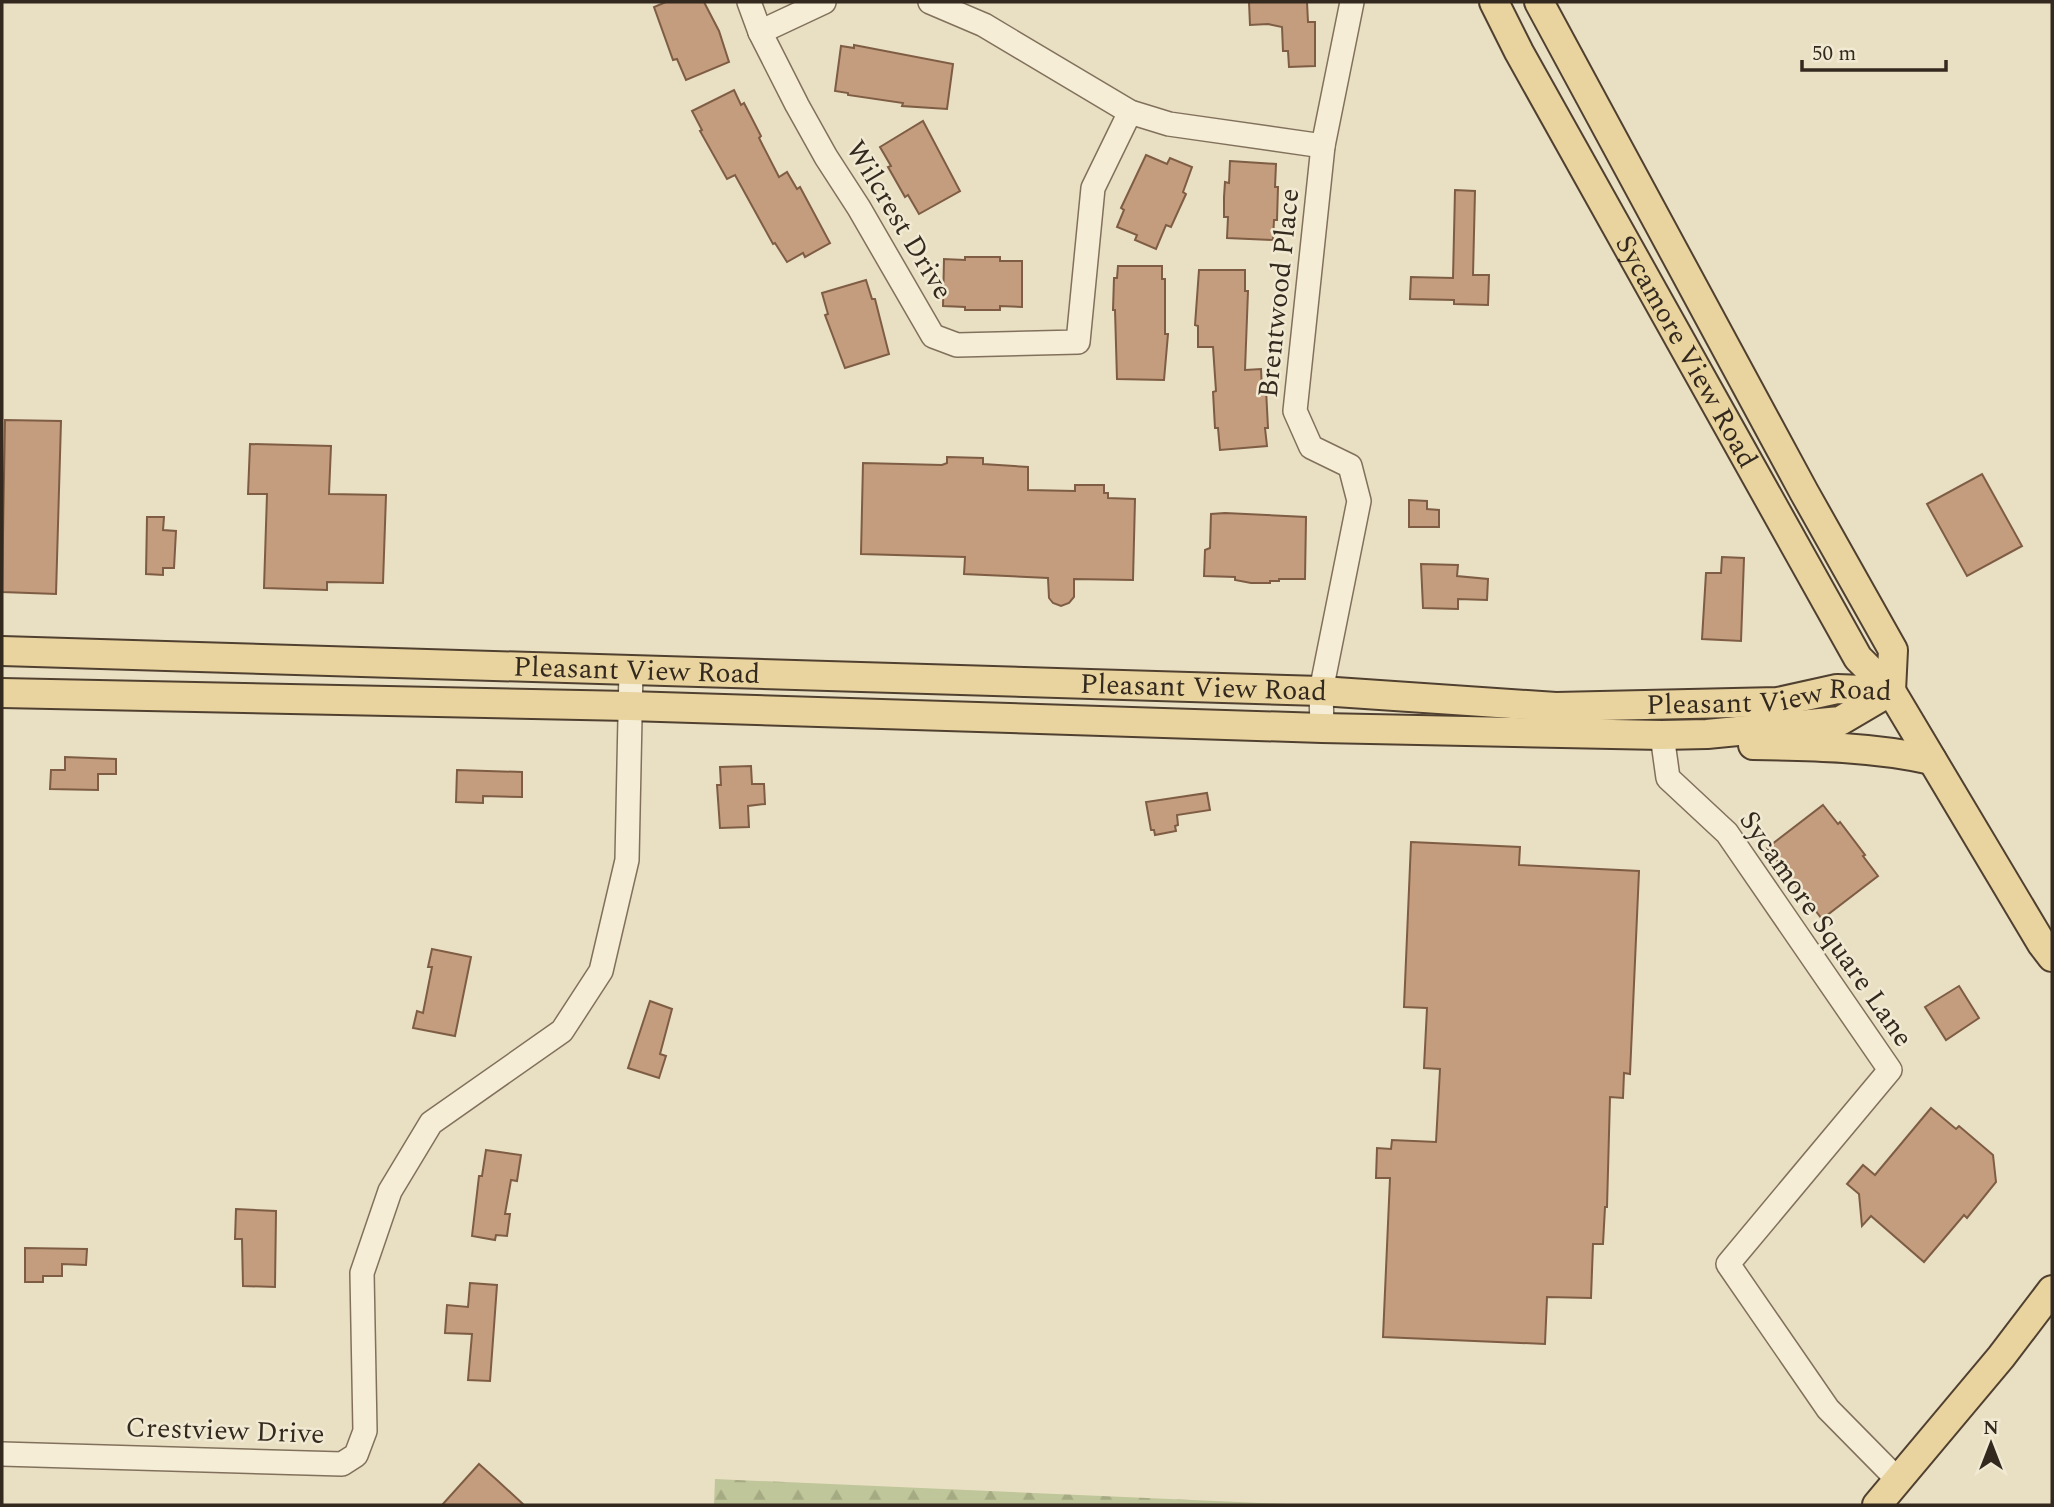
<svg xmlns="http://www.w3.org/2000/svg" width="2054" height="1507" font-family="Spectral,serif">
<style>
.forest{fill:url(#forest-firs)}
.building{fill:#c39d7d;stroke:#7e5d44;stroke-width:2}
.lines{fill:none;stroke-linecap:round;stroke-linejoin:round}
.minor-casing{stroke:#81715c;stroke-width:26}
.major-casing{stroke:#504030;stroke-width:32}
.minor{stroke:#f5edd6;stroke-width:23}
.major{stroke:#e9d49f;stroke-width:28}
.labels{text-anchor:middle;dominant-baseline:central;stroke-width:5;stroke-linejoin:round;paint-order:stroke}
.street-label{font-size:28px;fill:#33291e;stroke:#f1e9d2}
</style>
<defs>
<pattern id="forest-firs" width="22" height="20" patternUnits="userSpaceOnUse" patternTransform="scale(1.75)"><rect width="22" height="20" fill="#bfc699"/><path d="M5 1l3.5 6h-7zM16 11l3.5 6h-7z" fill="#a5aa83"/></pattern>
</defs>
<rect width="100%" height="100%" fill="#e9dfc3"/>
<path class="forest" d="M715,1479L1308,1505H714Z"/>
<g class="building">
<path d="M666,2H704L719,31L729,62L686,80L677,59L673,60L654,7Z"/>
<path d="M1249,2H1307L1308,22H1315V66L1289,67L1288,51H1283L1282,27L1268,24L1250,25Z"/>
<path d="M854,45L953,64L947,109L902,106L903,103L848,95V93L835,91L841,46L854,48Z"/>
<path d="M734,90L741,105L744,103L761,136L759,138L779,177L787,172L797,189L800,187L830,243L805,257L803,253L787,262L775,243L773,244L735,175L727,179L700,131L702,130L692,111Z"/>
<path d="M923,121L960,191L919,214L908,195L905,197L888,167L891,166L880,147Z"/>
<path d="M1146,155L1167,164L1170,158L1192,167L1183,192L1186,194L1171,227L1166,225L1156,249L1135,240L1137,235L1117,227L1124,210L1121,208Z"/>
<path d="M1230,161L1276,164L1275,187H1278L1277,220H1274L1273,240L1227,238L1228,217H1224V197L1225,182L1229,183Z"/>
<path d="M1455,190L1475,191L1473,275H1489L1488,305L1454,304V300L1410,299L1411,277L1453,278Z"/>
<path d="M965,257H1000V261H1022V307L1000,306V310H965V307L943,306L944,259L965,260Z"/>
<path d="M1118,266H1162V279H1165V334H1168L1164,380L1117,379L1115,310H1113L1114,278H1117Z"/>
<path d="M1199,270H1245V291H1248L1245,370L1261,369L1262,390L1266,389L1268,428H1265L1267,446L1220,450L1218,428H1215L1213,392L1216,391L1213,347H1198V326L1195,325Z"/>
<path d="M866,280L872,299H875L889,354L845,368L825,315L828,314L822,293Z"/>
<path d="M5,420L61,421L56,594L2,592Z"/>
<path d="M250,444L331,446L329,494L386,495L383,583L327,582V590L264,588L267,494H248Z"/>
<path d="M947,457L983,458V464L1028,467V490L1075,491V485H1104V493H1108V498L1135,499L1133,580L1074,579V597L1069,603L1061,606L1053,603L1049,598L1048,578L964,574L965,557L861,554L863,463L942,465L947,463Z"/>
<path d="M1982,474L2022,546L1967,576L1927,504Z"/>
<path d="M1409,500L1427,501V509L1439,510V527H1409Z"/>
<path d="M1225,513L1306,517L1305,579H1279V581H1270V583H1251L1235,580V577L1204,576L1205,550L1210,548L1211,514Z"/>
<path d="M147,517H164L163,530L176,531L174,568H163V575L146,574Z"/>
<path d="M1722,557L1744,558L1741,641L1702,639L1706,573H1721Z"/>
<path d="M1421,564L1458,565L1457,576L1488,579L1487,600L1458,599V609L1423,608Z"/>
<path d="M65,757L116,759V774H98V790L50,789L51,770H65Z"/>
<path d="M751,766L752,784H764L765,804L748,806L749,827L720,828L717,785H721L720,767Z"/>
<path d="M457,770L522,772V797L483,796V803L456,802Z"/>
<path d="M1207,793L1210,810L1177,815L1178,825L1175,826L1176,831L1155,835L1154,830H1151L1146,802Z"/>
<path d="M1823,805L1838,824L1840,822L1865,855L1863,856L1878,876L1822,919L1767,848Z"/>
<path d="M1411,842L1520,847L1519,865L1639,871L1630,1074L1624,1073L1623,1098L1610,1097L1607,1207H1605L1603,1244H1593L1591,1298L1547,1297L1545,1344L1383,1337L1390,1178H1376L1377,1148L1391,1149L1392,1140L1436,1142L1440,1069L1424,1068L1427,1008L1404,1007Z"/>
<path d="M432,949L471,957L455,1036L413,1028L417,1011L423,1013L432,967H428Z"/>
<path d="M1959,986L1979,1018L1946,1040L1925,1007Z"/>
<path d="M650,1001L672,1009L660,1054L666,1056L659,1078L628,1068Z"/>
<path d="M1931,1108L1956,1129L1959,1126L1993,1155L1996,1182L1967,1218L1964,1215L1924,1262L1871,1216L1862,1226L1859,1194L1847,1184L1863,1165L1875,1175Z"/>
<path d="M486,1150L521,1155L517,1181L511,1180L505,1214H510L507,1236L496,1235L495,1240L472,1236L479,1176H482Z"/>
<path d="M236,1209L276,1211L275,1287L243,1286L242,1239H235Z"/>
<path d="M25,1248L87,1249L86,1265L62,1264V1276H43V1282H25Z"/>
<path d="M470,1283L497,1285L490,1381L468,1380L472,1334L445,1333L447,1305L468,1307Z"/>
<path d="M479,1464L498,1481L524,1505H442Z"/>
</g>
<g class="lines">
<g class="minor-casing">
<g id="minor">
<path d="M749,2L760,32L797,105L826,157L859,208L933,336L957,345L1078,342L1093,188L1130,112"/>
<path d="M930,2L984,25L1130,112L1169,124L1323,146"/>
<path d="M760,32L824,2"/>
<path d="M1322,728L1321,691L1359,501L1350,466L1311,447L1295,411L1323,146L1352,2"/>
<path d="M1662,735L1668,778L1727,833L1890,1070L1728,1264L1828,1409L1898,1480"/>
<path d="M2,1454L342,1464L356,1455L365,1431L362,1273L390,1191L431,1123L562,1031L601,971L627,860L631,670"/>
</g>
</g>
<g class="major-casing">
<g id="major">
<path id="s1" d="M1494,2L1519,52L1858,658L1891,691L2042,944L2052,957"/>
<path d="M1539,2L1804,492L1893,650L1891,691"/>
<path id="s2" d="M2,651L1321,691L1556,707L1778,702L1837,689L1891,691"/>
<path d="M2,693L629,706L1322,728L1662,735L1707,734L1840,721L1891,691"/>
<path d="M1753,745C1814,746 1873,747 1932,760"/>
<path d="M1877,1505L2001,1357L2052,1290"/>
</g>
</g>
<use href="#minor" class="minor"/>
<use href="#major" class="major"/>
</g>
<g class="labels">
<g class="street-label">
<text transform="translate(899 220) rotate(59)">Wilcrest Drive</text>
<text transform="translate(1279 293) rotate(-84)">Brentwood Place</text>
<text stroke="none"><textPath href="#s1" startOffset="399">Sycamore View Road</textPath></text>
<text stroke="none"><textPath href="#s2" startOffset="635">Pleasant View Road</textPath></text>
<text stroke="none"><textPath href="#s2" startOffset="1202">Pleasant View Road</textPath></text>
<text stroke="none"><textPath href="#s2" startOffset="1769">Pleasant View Road</textPath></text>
<text transform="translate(1826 929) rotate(55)">Sycamore Square Lane</text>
<text transform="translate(225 1431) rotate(2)">Crestview Drive</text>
</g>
</g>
<rect width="2054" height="1507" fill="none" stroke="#33291e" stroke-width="7"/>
<g transform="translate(1991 1444)" stroke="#f1e9d2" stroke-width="5" paint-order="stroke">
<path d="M0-5L12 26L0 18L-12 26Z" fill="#33291e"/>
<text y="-10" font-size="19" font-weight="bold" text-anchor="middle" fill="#33291e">N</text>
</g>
<path d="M1802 60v10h144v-10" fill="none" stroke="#33291e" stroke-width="3.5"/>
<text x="1812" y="60" font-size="21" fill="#33291e" stroke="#f1e9d2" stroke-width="5" paint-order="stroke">50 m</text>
</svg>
